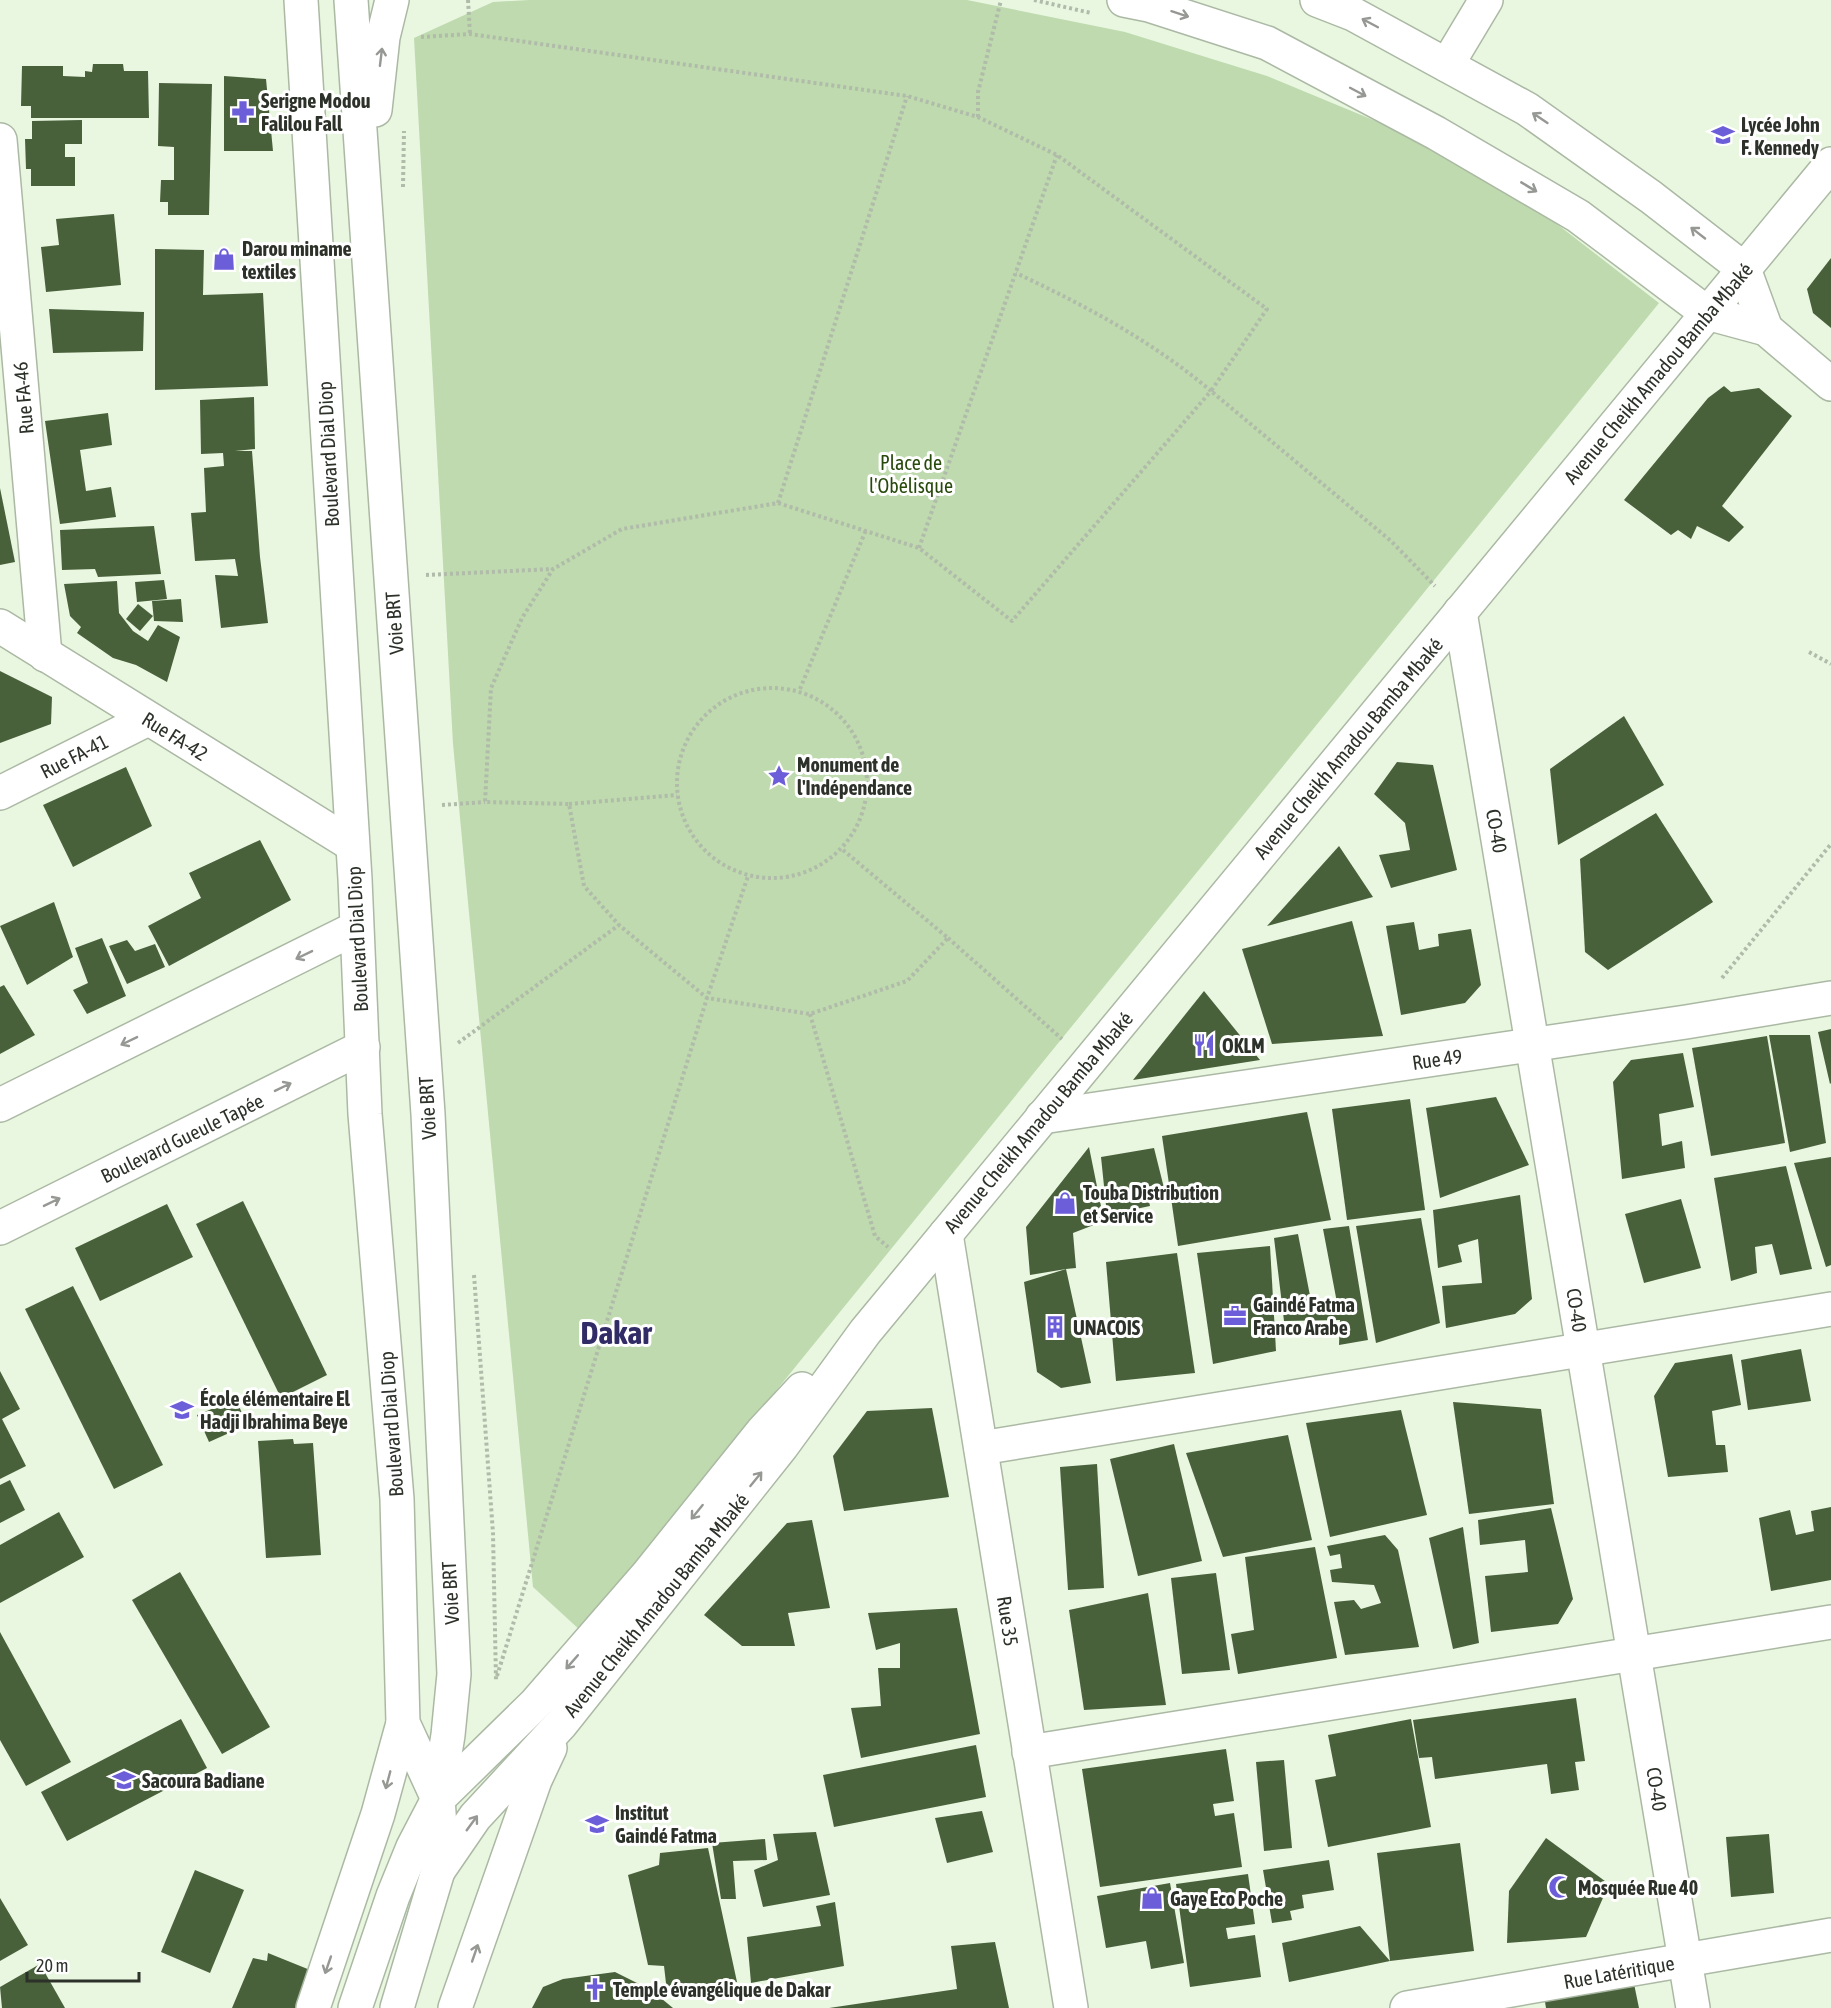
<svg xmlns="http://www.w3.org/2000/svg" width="1831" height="2008" font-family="'Asap Condensed',sans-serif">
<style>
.green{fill:#bedaae}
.building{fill:#49613b}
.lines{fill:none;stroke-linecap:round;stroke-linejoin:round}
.minor-casing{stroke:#abb9a4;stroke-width:36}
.path{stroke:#b0bba9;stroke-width:4;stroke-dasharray:3 3;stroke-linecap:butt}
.minor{stroke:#fff;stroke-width:33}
.oneway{stroke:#969894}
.labels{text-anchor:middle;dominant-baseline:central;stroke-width:6;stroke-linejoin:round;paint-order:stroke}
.poi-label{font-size:20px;font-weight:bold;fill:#2c3129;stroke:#fff;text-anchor:start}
.street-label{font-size:20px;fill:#2c3129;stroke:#fff}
.park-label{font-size:20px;fill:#27490b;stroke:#fff}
.town-label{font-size:32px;font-weight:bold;fill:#312b66;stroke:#fff}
</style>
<rect width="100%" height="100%" fill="#e9f7e1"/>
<path class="green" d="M529,0H967L1125,32L1267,76L1395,129L1544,214L1659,303L581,1631L533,1587L453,744L414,38L493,2Z"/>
<g class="building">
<path d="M93,64H123L124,71H148L149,118H31V106H21L22,66H63V76L85,77V71L92,72Z"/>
<path d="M224,76L266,79L273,151H224Z"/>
<path d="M159,83L212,84L209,215H168V202H160L161,180H174V147L158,146Z"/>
<path d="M82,120V144H65V157H75V186H31V169H26L25,139H32V121Z"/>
<path d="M114,214L121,285L46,292L41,247L59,245L56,219Z"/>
<path d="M155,249L204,250L203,295L263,293L268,386L155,390Z"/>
<path d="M1831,258V328L1813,313L1807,289Z"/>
<path d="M49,309L144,312L143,351L53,353Z"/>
<path d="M1724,386L1731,392L1759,388L1792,416L1722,506L1744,527L1729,542L1697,526L1691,539L1678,530L1671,535L1624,500L1708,398Z"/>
<path d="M254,397L255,449L235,451H252L260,557L268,623L221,628L215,575L238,576L235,559L195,561L191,513L206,512L204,468L224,466L223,453L201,454L200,400Z"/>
<path d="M108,413L112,445L80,450L86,491L111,487L116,517L60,524L45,421Z"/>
<path d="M0,488L15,562L0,565Z"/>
<path d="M154,526L161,574L98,577L95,569L62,570L60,530Z"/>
<path d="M164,580L167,599L137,602L135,582Z"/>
<path d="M117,581L119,613L133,631L148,641L158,625L180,637L167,682L136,665L113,658L77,633L81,627L70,616L64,584Z"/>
<path d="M181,599L183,622L154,621L152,601Z"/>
<path d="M138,604L153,616L140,631L126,619Z"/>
<path d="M0,671L52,697L51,724L0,743Z"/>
<path d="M1624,716L1664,785L1558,845L1550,769Z"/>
<path d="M1397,762L1433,765L1457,870L1391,888L1379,855L1410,850L1405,823L1374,794Z"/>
<path d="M126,767L152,826L73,867L43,805Z"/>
<path d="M1656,813L1713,902L1608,970L1585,952L1580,859Z"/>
<path d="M260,840L291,900L169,966L148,926L201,898L189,873Z"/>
<path d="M1339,846L1373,897L1267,926Z"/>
<path d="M54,902L73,957L27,985L0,926Z"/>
<path d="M1352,921L1383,1036L1272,1044L1242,949Z"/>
<path d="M1414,922L1419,950L1439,946L1438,934L1471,929L1481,985L1465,1003L1401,1015L1386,926Z"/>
<path d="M102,938L126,996L87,1014L73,990L88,983L75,948Z"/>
<path d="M127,940L135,951L155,944L165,967L127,984L109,946Z"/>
<path d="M4,985L35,1035L0,1054V987Z"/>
<path d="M1204,991L1260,1060L1133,1080Z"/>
<path d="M1831,1029V1083L1830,1084L1818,1032Z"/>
<path d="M1769,1035H1810L1826,1143L1790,1152Z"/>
<path d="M1767,1036L1785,1143L1711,1156L1692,1048Z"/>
<path d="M1683,1053L1694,1107L1659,1114L1662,1146L1682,1141L1685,1168L1622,1179L1613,1082L1631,1060Z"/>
<path d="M1496,1097L1529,1165L1440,1198L1426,1108Z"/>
<path d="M1410,1099L1425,1210L1347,1220L1332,1109Z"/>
<path d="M1307,1112L1331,1220L1178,1246L1162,1136Z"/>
<path d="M1089,1147L1104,1221L1073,1233L1076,1268L1066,1269L1091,1383L1061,1388L1037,1372L1024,1282L1066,1269L1030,1275L1026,1227Z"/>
<path d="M1154,1148L1164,1188L1160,1190L1157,1184L1152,1185L1147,1193L1150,1206L1107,1215L1101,1157Z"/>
<path d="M1831,1157V1265L1826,1267L1794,1163Z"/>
<path d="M1786,1166L1812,1269L1780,1275L1772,1244L1755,1247L1757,1273L1731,1281L1714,1178Z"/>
<path d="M1520,1195L1532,1299L1515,1314L1446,1328L1442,1286L1482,1283L1478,1239L1458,1245L1462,1262L1438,1268L1433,1210Z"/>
<path d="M1681,1199L1701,1268L1644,1283L1625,1214Z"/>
<path d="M243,1201L327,1375L281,1398L196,1224Z"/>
<path d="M167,1204L193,1257L100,1301L75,1248Z"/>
<path d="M1421,1218L1440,1323L1376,1343L1356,1226Z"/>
<path d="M1349,1226L1368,1340L1339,1345L1340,1320L1284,1321L1274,1238L1298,1234L1313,1311L1338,1308L1323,1229Z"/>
<path d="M1270,1246L1276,1351L1213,1364L1197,1253Z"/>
<path d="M1177,1253L1195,1373L1116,1381L1106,1262Z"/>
<path d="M73,1286L163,1465L114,1489L25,1309Z"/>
<path d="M1801,1349L1811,1401L1748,1410L1741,1360Z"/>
<path d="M1732,1354L1741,1405L1712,1411L1716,1445H1725L1728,1472L1668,1477L1654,1396L1675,1363Z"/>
<path d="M0,1371L20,1409L2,1419L26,1466L0,1479Z"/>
<path d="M236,1399L247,1425L209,1442L197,1415Z"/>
<path d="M1453,1402L1541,1409L1554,1504L1469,1514Z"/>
<path d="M932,1408L949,1497L844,1511L833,1456L867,1411Z"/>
<path d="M1401,1410L1427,1515L1330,1537L1306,1423Z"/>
<path d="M1288,1435L1312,1540L1223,1557L1186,1453Z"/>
<path d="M293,1439L294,1444L313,1443L321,1555L266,1558L258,1441Z"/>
<path d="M1174,1444L1202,1561L1138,1576L1110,1459Z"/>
<path d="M1097,1464L1104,1588L1068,1590L1060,1467Z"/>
<path d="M10,1480L25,1510L0,1523V1485Z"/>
<path d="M1831,1507V1580L1771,1591L1759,1518L1790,1510L1796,1535L1814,1531L1811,1511Z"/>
<path d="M1551,1508L1573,1599L1558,1624L1491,1632L1485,1576L1528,1572L1525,1540L1480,1545L1478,1520Z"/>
<path d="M59,1512L84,1557L0,1603V1545Z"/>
<path d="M812,1520L830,1608L788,1613L795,1646H742L704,1615L787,1523Z"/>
<path d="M1463,1527L1479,1643L1453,1649L1429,1538Z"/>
<path d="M1385,1535L1398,1550L1419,1647L1345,1655L1334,1602L1354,1600L1361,1609L1381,1603L1374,1585L1332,1582L1330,1570L1342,1568L1340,1554L1330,1556L1327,1546Z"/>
<path d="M1315,1547L1337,1658L1238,1674L1231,1634L1254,1630L1245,1557Z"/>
<path d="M180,1572L270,1727L222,1754L132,1600Z"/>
<path d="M1216,1573L1230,1670L1182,1674L1171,1578Z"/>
<path d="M1148,1593L1166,1705L1084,1710L1069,1610Z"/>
<path d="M957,1608L980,1734L861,1758L851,1708L881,1706L878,1668H900V1643L876,1650L868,1613Z"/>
<path d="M0,1632L71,1762L26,1786L0,1740Z"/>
<path d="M1576,1698L1585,1761L1575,1762L1579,1790L1551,1794L1547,1764L1435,1779L1432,1757L1419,1758L1413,1720Z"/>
<path d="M181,1719L207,1768L67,1841L41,1792Z"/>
<path d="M1411,1719L1431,1827L1328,1847L1315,1780L1336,1776L1328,1735Z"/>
<path d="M976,1745L986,1797L834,1827L823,1775Z"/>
<path d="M1226,1749L1234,1801L1213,1804L1215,1816L1234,1813L1242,1867L1100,1887L1082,1769Z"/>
<path d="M1284,1760L1292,1848L1264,1851L1256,1762Z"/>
<path d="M982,1811L993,1852L947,1863L935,1818Z"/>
<path d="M816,1832L830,1895L763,1907L754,1870L778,1860L773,1834Z"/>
<path d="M1769,1834L1774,1893L1731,1897L1726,1837Z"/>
<path d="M1546,1838L1609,1884L1586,1937L1507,1943L1509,1891Z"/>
<path d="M765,1839L767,1860L733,1861L736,1899H721L712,1843Z"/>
<path d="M1460,1843L1474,1951L1390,1961L1289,1982L1282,1943L1360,1926L1390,1961L1377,1853Z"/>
<path d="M708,1848L737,1982L667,1992L664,1966L648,1965L628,1875L659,1865L660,1853Z"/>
<path d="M1329,1860L1334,1890L1302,1895L1304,1908L1290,1911L1292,1920L1272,1923L1263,1870Z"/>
<path d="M195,1870L244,1890L210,1973L161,1952Z"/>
<path d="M1248,1874L1255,1924L1226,1928L1228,1939L1255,1935L1261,1977L1190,1987L1176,1884Z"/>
<path d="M1170,1883L1184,1963L1151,1969L1146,1941L1106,1948L1097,1896Z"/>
<path d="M0,1898L28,1945L0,1961Z"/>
<path d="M835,1902L844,1966L751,1983L747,1937L821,1926L816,1906Z"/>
<path d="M995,1942L1009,2008H829L957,1989L951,1946Z"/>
<path d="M268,1953L320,1974L308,2008H232L253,1958L267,1961Z"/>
<path d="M40,1964L65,2008H2L0,1987Z"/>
<path d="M615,1972L651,1990L673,2008H532L543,1987L563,1979Z"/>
<path d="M1633,1979L1639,2008H1546L1544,1996Z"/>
</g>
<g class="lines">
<g class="minor-casing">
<g id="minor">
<path d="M301,0L355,879L365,1114L397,1499L403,1723L438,1799L441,1841L438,1871L397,2008"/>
<path d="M351,0L428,1114L454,1674L448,1735L437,1803"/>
<path d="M1124,0L1149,5L1267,43L1436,133L1578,216L1707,313L1766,329L1831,384"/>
<path d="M1317,0L1353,14L1527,109L1651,197L1744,269L1766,329"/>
<path d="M1447,65L1486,0"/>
<path d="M375,110L383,37L392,0"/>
<path d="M0,140L45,655"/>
<path d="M1460,612L1693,2008"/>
<path d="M0,626L351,844"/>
<path d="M0,793L148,719"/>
<path d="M0,1105L356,928"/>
<path d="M1042,1117L1686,1022L1831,998"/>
<path d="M0,1228L363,1047"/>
<path d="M946,1234L1071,2008"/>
<path d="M981,1448L1831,1309"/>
<path d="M1029,1752L1831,1622"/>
<path d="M438,1871L475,1817L561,1724L782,1446L865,1332L1831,164"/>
<path d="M313,2008L378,1814L403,1723"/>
<path d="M355,2008L393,1896L413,1847L438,1799L535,1704L648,1574L762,1432L802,1389"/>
<path d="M455,2008L535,1780L550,1748"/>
<path d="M1407,2008L1831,1935"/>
</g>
</g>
<g class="path">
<path d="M468,0L470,34"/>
<path d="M1034,0L1091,13"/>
<path d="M421,37L470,34L907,96L978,117L1057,155L1267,309L1211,391L1391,541L1435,586"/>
<path d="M978,117V92L1001,0"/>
<path d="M403,187L404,131"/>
<path d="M778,503L907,96"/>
<path d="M919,548L1057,155"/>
<path d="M426,575L553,569"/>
<path d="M1809,652L1831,664"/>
<circle cx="772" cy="783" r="95"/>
<path d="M800,689L866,530"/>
<path d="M569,804L677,795"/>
<path d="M442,805L485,802"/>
<path d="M843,850L948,938L907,981L810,1014L707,998L619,925L584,886L569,804L485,802L491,688L522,618L553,569L622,529L778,503L919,548L1012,621L1211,391C1152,341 1086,306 1016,273"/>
<path d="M948,938L1062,1039"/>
<path d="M1722,978L1831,844"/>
<path d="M810,1014L875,1236L888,1247"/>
<path d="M458,1043L619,925"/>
<path d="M474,1275L493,1533L496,1680"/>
<path d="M497,1676L707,998L748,876"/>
</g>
<use href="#minor" class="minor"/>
</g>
<defs><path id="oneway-shaft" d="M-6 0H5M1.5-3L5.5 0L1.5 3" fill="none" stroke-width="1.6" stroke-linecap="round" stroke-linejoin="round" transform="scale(1.5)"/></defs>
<g class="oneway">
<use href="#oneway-shaft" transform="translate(1180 14) rotate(18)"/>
<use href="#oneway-shaft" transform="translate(1370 23) rotate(-152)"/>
<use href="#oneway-shaft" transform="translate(381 57) rotate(-83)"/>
<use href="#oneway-shaft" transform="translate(1358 92) rotate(28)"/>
<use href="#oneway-shaft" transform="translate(1540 118) rotate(-146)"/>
<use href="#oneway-shaft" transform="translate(1529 187) rotate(31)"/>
<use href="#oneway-shaft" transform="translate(1698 233) rotate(-142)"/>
<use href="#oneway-shaft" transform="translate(304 955) rotate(154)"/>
<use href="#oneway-shaft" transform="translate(129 1041) rotate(154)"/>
<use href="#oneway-shaft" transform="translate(283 1087) rotate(-26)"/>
<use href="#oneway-shaft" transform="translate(52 1202) rotate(-26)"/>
<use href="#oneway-shaft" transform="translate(756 1479) rotate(-51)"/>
<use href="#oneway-shaft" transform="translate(697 1512) rotate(129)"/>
<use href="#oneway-shaft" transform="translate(572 1662) rotate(131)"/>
<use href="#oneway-shaft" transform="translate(388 1780) rotate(105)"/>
<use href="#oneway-shaft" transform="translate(472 1823) rotate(-54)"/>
<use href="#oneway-shaft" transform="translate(475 1953) rotate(-71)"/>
<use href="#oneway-shaft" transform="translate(328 1965) rotate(109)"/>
</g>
<defs>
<g id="pharmacy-bare" transform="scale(1.8)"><path d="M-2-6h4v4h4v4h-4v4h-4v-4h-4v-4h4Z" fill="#6c5ed8" stroke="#fff" stroke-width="2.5" paint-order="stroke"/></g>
<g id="school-bare" transform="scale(1.8)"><path d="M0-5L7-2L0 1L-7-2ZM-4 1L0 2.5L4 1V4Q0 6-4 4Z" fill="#6c5ed8" stroke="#fff" stroke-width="2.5" paint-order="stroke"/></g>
<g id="shop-bare" transform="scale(1.8)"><path d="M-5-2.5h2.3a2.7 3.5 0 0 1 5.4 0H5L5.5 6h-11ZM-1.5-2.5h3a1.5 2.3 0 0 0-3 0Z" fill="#6c5ed8" stroke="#fff" stroke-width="2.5" paint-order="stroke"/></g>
<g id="sight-bare" transform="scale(1.8)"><path d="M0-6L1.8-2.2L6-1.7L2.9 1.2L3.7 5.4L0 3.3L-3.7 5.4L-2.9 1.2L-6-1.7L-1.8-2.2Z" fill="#6c5ed8" stroke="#fff" stroke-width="2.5" paint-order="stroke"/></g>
<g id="restaurant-bare" transform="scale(1.8)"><path d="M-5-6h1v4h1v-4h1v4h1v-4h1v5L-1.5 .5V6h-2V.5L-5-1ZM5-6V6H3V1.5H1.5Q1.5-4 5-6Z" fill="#6c5ed8" stroke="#fff" stroke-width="2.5" paint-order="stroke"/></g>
<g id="office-bare" transform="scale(1.8)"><path d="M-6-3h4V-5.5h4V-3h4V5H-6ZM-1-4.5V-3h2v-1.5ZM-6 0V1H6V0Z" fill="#6c5ed8" stroke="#fff" stroke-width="2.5" paint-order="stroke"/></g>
<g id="building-bare" transform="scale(1.8)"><path d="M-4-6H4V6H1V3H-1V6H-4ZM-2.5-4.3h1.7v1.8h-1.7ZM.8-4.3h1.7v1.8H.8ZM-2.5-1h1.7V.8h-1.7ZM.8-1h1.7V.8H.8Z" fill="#6c5ed8" stroke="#fff" stroke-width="2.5" paint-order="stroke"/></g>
<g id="mosque-bare" transform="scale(1.8)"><path d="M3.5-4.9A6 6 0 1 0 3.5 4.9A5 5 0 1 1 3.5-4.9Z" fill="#6c5ed8" stroke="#fff" stroke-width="2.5" paint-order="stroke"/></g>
<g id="church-bare" transform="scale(1.8)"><path d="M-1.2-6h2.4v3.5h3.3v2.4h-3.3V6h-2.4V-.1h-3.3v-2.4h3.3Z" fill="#6c5ed8" stroke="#fff" stroke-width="2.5" paint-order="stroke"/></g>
</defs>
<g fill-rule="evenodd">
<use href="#pharmacy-bare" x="243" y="112"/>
<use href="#school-bare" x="1723" y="135"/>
<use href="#shop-bare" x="224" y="259"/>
<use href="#sight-bare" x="779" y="776"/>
<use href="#restaurant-bare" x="1204" y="1045"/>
<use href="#shop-bare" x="1065" y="1203"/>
<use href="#office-bare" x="1235" y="1316"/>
<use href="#building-bare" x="1055" y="1327"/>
<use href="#school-bare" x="182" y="1410"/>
<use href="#school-bare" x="124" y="1780"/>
<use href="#school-bare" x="597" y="1824"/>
<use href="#mosque-bare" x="1560" y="1887"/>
<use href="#shop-bare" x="1152" y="1898"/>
<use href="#church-bare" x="595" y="1989"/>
</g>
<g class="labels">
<g class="poi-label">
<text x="261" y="100">Serigne Modou<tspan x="261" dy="23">Falilou Fall</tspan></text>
<text x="1741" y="124">Lycée John<tspan x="1741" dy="23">F. Kennedy</tspan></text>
<text x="242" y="248">Darou miname<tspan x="242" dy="23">textiles</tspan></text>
<text x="797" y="764">Monument de<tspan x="797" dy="23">l'Indépendance</tspan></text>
<text x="1222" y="1045">OKLM</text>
<text x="1083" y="1192">Touba Distribution<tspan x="1083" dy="23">et Service</tspan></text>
<text x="1253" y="1304">Gaindé Fatma<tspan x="1253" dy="23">Franco Arabe</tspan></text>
<text x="1073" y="1327">UNACOIS</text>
<text x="200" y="1398">École élémentaire El<tspan x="200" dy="23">Hadji Ibrahima Beye</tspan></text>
<text x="142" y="1780">Sacoura Badiane</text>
<text x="615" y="1812">Institut<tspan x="615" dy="23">Gaindé Fatma</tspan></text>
<text x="1578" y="1887">Mosquée Rue 40</text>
<text x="1170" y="1898">Gaye Eco Poche</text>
<text x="613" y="1989">Temple évangélique de Dakar</text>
</g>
<g class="street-label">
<text transform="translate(1658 373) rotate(-50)">Avenue Cheikh Amadou Bamba Mbaké</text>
<text transform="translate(23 398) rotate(-95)">Rue FA-46</text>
<text transform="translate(328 454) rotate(-93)">Boulevard Dial Diop</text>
<text transform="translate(394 623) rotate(-94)">Voie BRT</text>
<text transform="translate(175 736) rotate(32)">Rue FA-42</text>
<text transform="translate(1348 748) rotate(-50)">Avenue Cheikh Amadou Bamba Mbaké</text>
<text transform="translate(74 756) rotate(-27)">Rue FA-41</text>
<text transform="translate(1497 831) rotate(80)">CO-40</text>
<text transform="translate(357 939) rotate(-93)">Boulevard Dial Diop</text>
<text transform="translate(1437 1059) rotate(-8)">Rue 49</text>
<text transform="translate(427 1108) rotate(-93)">Voie BRT</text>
<text transform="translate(1038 1122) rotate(-50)">Avenue Cheikh Amadou Bamba Mbaké</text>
<text transform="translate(182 1138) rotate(-26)">Boulevard Gueule Tapée</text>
<text transform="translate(1577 1310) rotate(81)">CO-40</text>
<text transform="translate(391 1424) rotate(-94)">Boulevard Dial Diop</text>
<text transform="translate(450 1593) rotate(-93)">Voie BRT</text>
<text transform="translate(656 1605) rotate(-51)">Avenue Cheikh Amadou Bamba Mbaké</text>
<text transform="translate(1008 1621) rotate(81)">Rue 35</text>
<text transform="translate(1657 1789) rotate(81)">CO-40</text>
<text transform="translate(1619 1972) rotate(-10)">Rue Latéritique</text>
</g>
<g class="park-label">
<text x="911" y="462">Place de<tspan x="911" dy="23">l'Obélisque</tspan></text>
</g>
<g class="town-label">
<text x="616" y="1332">Dakar</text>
</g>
</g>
<path d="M27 1972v9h112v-9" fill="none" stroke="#2c3129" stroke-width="3"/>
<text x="36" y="1972" font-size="18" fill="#2c3129" stroke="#ffffff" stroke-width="4.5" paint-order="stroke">20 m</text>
</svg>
